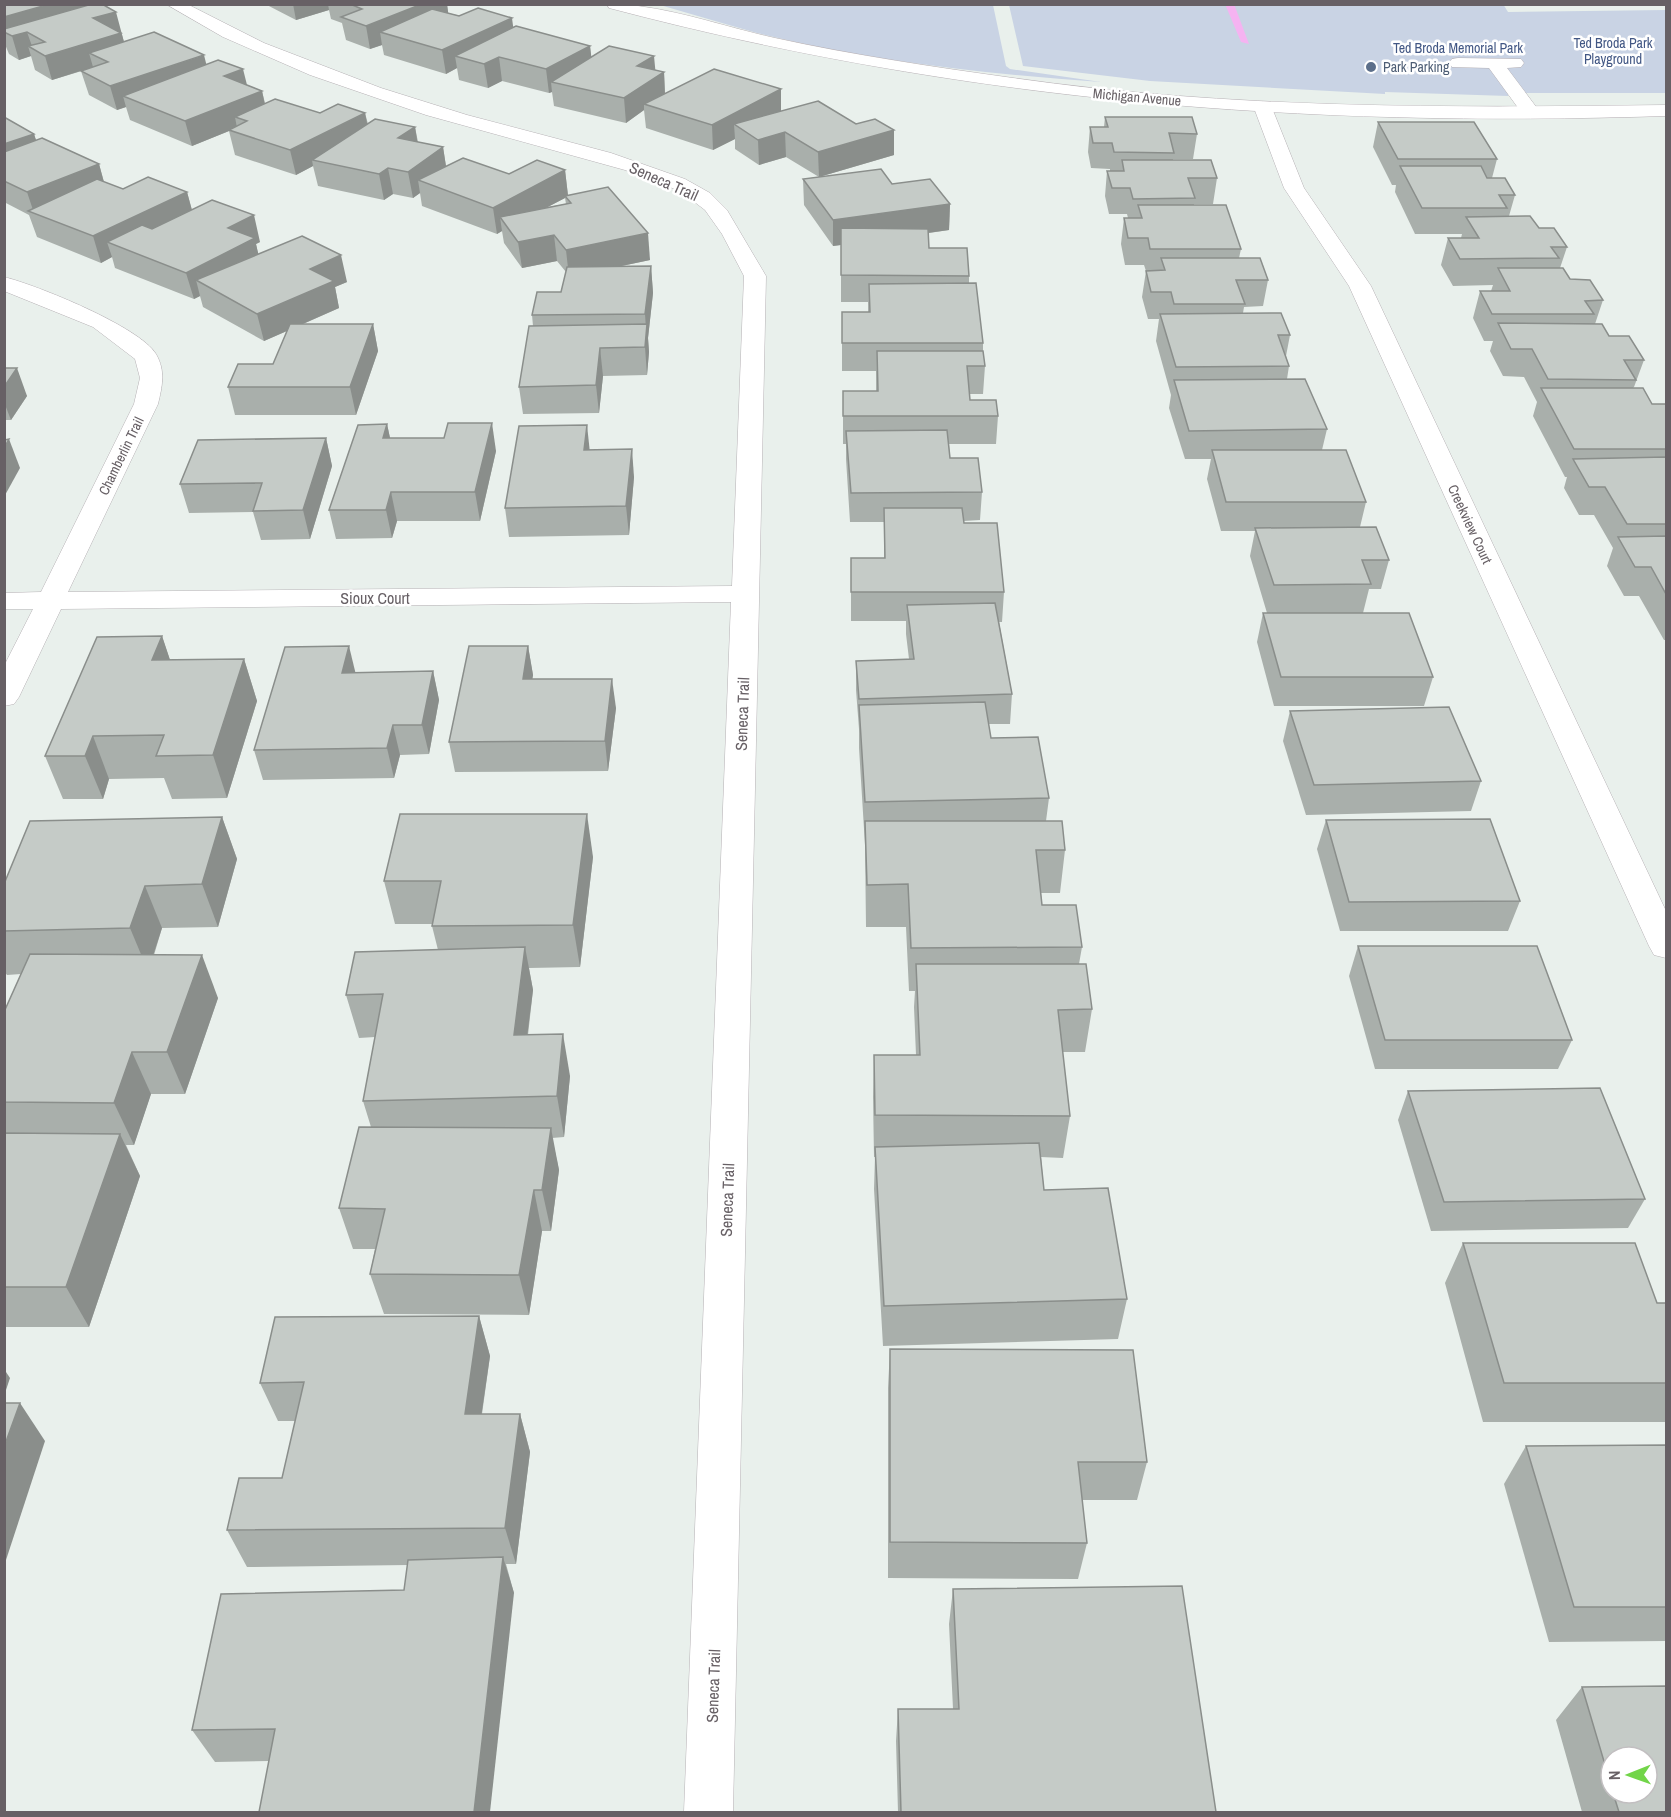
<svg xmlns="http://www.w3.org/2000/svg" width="1671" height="1817" font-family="'Archivo Narrow',sans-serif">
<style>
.green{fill:#c9d3e4}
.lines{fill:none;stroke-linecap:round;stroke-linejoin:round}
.stream{fill:#f5b3f1;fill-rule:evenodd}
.lane-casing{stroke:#b6b1b5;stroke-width:1}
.street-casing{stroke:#b6b1b5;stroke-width:1}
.secondary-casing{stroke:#b7b0b5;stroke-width:1}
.lane{fill:#fff;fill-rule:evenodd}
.street{fill:#fff;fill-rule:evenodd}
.secondary{fill:#fff;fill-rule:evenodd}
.wall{fill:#a9afab;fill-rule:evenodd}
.shaded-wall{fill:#8a8e8b}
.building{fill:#c5cbc7;stroke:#8a8e8b;stroke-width:1.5}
.service-dot{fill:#5c6f8a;stroke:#fff;stroke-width:2}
.labels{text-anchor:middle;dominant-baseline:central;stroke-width:5;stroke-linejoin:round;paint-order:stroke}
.far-park-label{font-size:14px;fill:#425784;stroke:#fff}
.far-service-label{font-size:14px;fill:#4e5e75;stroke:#fff;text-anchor:start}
.far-street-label{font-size:14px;fill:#676065;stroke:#fff}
.street-label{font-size:16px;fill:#676065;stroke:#fff}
</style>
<rect width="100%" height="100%" fill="#e9f0ec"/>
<g class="green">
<path d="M1503,4L1508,12L1666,10V93H1508V96L1385,92V94L1150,81L1023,66L1009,5Z"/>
<path d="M660,5H993L1006,66L1010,69L1101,82C986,74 869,61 757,33C724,24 692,14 660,5Z"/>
</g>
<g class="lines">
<path class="stream" d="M1225,4H1234L1249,44L1241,42Z"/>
<g class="lane-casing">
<path id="lane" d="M1458,58L1521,59L1524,63L1521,67L1507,68L1540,112L1538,116H1524L1489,68L1452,67L1449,63L1452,59Z"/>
</g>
<g class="street-casing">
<g id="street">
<path d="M166,4H187L264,43L381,88L467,115L611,153L685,179L710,193L727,210L766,276L733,1812H684L731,602L61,609L19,697L14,704L4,706V666L33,609H4V593L41,592L134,404L140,378L135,359L93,327L4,291V277C37,285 140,327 156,354C166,371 162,387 158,404L68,592L732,586L744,276L722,234L705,210L680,191L625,170L426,115L310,75L223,37Z"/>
<path d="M1263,102L1272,108L1304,188L1371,286L1666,911V958L1654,955L1649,946L1349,286L1284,188L1254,108Z"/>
</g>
</g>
<g class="secondary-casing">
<path id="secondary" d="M607,4C663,4 720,26 775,38C853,55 933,67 1013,78C1230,109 1447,108 1666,105V116C1302,128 962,101 609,8Z"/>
</g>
<use href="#lane" class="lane"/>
<use href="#street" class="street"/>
<use href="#secondary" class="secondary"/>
</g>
<g class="wall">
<path d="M4,4L122,35L124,42L206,64L247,85L262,91L265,103L320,113H365L368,124L415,127L418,142L443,147L446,166L509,174L565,170L568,195L650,260L617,267L651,266L653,293L648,338L649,352L647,375L603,376L599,413L523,414L519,387L533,326L532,315L561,292L566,272L557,261L522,268L504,243L502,231L497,234L422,206L420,193L413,198L393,194L384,200L318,186L313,166L296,175L235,155L229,131L192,146L130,120L126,107L117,110L89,95L81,71L85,70L52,80L35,70L31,56L19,60L9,54L4,42ZM565,198L566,204L547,207Z"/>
<path d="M265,4H447L448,13L590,46L591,57L664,72L665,93L781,89V111L856,124L894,130V155L819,177L892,184L950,204L949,230L929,233V248L969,276V283L983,343V351L985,366L983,394H969L970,400L998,416L996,444H949L950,458L982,492L980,520L964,521V523L1004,592L1002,622H999L1012,694L1010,724H988L991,738L1049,798L1046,821L1065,850L1060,893H1041L1042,905L1082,947L1079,964L1092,1009L1085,1052H1062L1070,1116L1063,1158L1041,1157L1044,1190L1127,1299L1118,1339L883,1346L874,1189L875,1157H874L873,1097L874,1055H916L914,1007L915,991H909L906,927H866L865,845L859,748V729L856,690V661L909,659L906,634V621H851V558H884V522H850L846,459V444H843V391H876V371H842V312H868V302H841V245L833,246L804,205L803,179L819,177L786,157L759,165L735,149V139L713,150L646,128L644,110L626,123L554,106L552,92L549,93L502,81L488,88L459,80L457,68L446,74L384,55L382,45L370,49L346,40L342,23L331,19L329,10L296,20Z"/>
<path d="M4,117L34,134L36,140L99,164L104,182L123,189L187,192L192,210L260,242L256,244L258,254L347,282L335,287L339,308L303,324H373L378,351L356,415H235L228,387L273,364L287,331L264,341L203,307L200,296L194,299L115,268L112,257L101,263L37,237L29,215L4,202Z"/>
<path d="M1105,117L1197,134L1193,159H1173V160L1217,178L1213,204H1194V205L1241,249L1239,258L1268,280L1263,306L1244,307L1243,313L1290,335L1286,356L1289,366L1287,379L1327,429L1322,450L1366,502L1360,527L1389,560L1381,589H1369L1363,613L1433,677L1424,706H1274L1257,642L1263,613H1267L1250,556L1255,531H1221L1207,479L1211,459H1185L1169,408L1171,395L1156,341L1159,319H1148L1142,297L1146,271L1144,265H1125L1121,244L1124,218H1128L1127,214H1109L1105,196L1107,171H1110V169L1091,168L1088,152L1090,127H1104Z"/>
<path d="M1378,122L1497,159L1492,178L1515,195L1509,216L1539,228L1567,247L1560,268L1570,279L1603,300L1595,324L1609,336L1644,360L1634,387L1633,388L1652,404H1666V640H1664L1639,596H1624L1607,566L1613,548L1594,515H1579L1564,488L1567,477H1565L1533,416L1537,402L1524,377L1503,376L1490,351L1493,341H1484L1473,318L1480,291H1491L1493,285L1453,286L1441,265L1448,238H1461L1462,234H1415L1395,192L1396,185H1392L1373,147Z"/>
<path d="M4,368L27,396L11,420H4Z"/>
<path d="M387,424L390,438L496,451L480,521H397L392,538L336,539L329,510Z"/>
<path d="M326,438L332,466L310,539L261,540L253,512L189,513L180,484Z"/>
<path d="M589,450L634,477L629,535L509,537L505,508Z"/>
<path d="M162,636L170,660L244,659L257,701L227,798L172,799L164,778L109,779L103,799H63L45,756Z"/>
<path d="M528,646L533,675L532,679L616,708L608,771L455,772L449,742Z"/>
<path d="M433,671L439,700L429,754L400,755L394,778L263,780L254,750L356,673Z"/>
<path d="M1290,711L1481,781L1471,811L1306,815L1283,741Z"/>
<path d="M222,817L237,859L218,927L162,928L154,955L218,998L185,1094H151L134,1145H126L140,1176L89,1327H4V1012L21,974L7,975L4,971V884Z"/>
<path d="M1326,820L1520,901L1508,931H1340L1317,849Z"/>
<path d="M593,857L580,967L529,968L533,990L528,1035L570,1076L564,1137L552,1138L559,1170L551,1231H542L529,1315L384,1314L370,1274L375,1249H353L339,1208L371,1127L363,1101L375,1037L359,1038L346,995L438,950L432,926V924H395L384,881Z"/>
<path d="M1358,946L1572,1040L1558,1069H1375L1349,976Z"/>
<path d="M1408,1091L1645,1199L1628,1228L1431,1231L1398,1120Z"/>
<path d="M1463,1243L1657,1303H1666V1422H1483L1445,1283Z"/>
<path d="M479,1316L490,1356L482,1414H520L530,1452L516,1564H506L514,1593L269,1761L215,1762L192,1730L404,1590L408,1565L247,1567L227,1530L282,1478L295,1421H278L260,1383Z"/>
<path d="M890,1349L1147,1462L1137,1500H1082L1087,1543L1078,1579L888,1578V1388Z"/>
<path d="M1666,1445V1641L1549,1642L1504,1484L1526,1446Z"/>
<path d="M953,1589L1216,1812H898L896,1741L898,1709H953L949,1624Z"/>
<path d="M1582,1687L1666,1812H1582L1556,1720ZM1611,1757L1647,1793H1611Z"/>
</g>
<g class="shaded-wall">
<path d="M50,4H91L116,12L128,57L89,53L93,67L52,80L45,56L99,40L27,32L33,49L28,46L31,56L19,60L12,36L4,32V17Z"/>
<path d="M293,4H328L329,10L296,20Z"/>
<path d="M422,4H447L449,19L380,32L382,45L370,49L366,26Z"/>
<path d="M512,18L515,41L455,56L457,68L446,74L442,50Z"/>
<path d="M590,46L593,70L551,82L552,92L549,93L546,69Z"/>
<path d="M204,55L210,79L123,96L126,107L117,110L110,86Z"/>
<path d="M654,56L656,77L664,72L665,96L644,104V110L626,123L624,98L637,66Z"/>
<path d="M499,57L502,81L488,88L484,64Z"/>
<path d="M243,69L249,93L224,76Z"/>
<path d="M781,89V114L734,124L735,139L713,150L712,125Z"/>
<path d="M262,91L267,115L247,121L235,117L237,128L229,130V131L192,146L185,121Z"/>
<path d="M365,113L370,138L312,160L313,166L296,175L290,150Z"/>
<path d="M415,127L419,152L398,138Z"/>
<path d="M894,130V155L819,177L818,152Z"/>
<path d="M785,132L786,157L759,165L758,140Z"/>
<path d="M34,134L42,159L4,172V144Z"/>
<path d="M443,147L447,173L418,180L420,193L413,198L408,172Z"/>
<path d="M99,164L106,190L34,213L27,192Z"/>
<path d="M388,168L393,194L384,200L379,174Z"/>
<path d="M565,170L568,196H565V198L508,228L500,217L502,231L497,234L493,208Z"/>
<path d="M187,192L194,218L107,242L112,257L101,263L93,236Z"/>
<path d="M950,204L949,230L833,246V220Z"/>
<path d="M254,215L260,242L256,244L261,265L196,280L200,296L194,299L186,273L228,228Z"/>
<path d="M648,233L650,260L569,277L566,250Z"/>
<path d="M554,235L557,261L522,268L518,242Z"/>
<path d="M341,255L347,282L335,287L339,308L264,341L257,314L310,269Z"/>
<path d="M651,266L653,293L648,338L649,352L647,375L645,347L646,329L645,314Z"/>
<path d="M373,324L378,351L356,415L350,387Z"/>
<path d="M600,348L603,376L599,413L596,385Z"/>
<path d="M17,368L27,396L11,420L4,402V387Z"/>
<path d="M492,423L496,451L480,521L475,492Z"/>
<path d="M387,424L393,452L383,438Z"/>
<path d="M587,425L590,453L584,450Z"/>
<path d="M326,438L332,466L310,539L303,510Z"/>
<path d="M9,439L20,468L4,497V448Z"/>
<path d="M632,449L634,477L629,535L626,506Z"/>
<path d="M391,492L397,521L392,538L386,510Z"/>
<path d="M162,636L176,678L152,660Z"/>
<path d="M349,646L356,675L342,673Z"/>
<path d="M528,646L533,675L528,708L523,679Z"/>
<path d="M244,659L257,701L227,798L213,755Z"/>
<path d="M433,671L439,700L429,754L422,725Z"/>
<path d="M612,679L616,708L608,771L605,741Z"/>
<path d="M393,725L400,755L394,778L387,748Z"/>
<path d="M93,736L109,779L103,799L85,756Z"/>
<path d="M587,814L593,857L580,967L573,925Z"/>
<path d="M222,817L237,859L218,927L202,884Z"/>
<path d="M145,886L162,928L148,971L130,928Z"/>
<path d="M525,947L533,990L522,1077L514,1035Z"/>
<path d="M202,955L218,998L185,1094L167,1052Z"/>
<path d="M563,1034L570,1076L564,1137L557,1096Z"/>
<path d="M132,1052L151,1094L134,1145L114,1103Z"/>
<path d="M551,1128L559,1170L551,1231L542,1190Z"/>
<path d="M120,1134L140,1176L89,1327L66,1287Z"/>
<path d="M534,1190L542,1231L529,1315L519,1275Z"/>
<path d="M479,1316L490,1356L476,1452L465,1414Z"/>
<path d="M4,1369L10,1378L4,1396Z"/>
<path d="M20,1403L45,1441L6,1560L4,1558V1447Z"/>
<path d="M520,1414L530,1452L516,1564L505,1528Z"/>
<path d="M503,1557L514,1593L490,1812H474Z"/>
</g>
<g class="building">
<path d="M4,4H50L4,17Z"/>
<path d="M92,4H102L116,12L93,18L121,33L45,56L28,46L45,42L27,32L12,36L4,32V29Z"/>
<path d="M350,4H422L366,26L341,17L362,9Z"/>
<path d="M478,8L512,18L442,50L380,32L432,9L459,16Z"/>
<path d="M516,26L590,46L546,69L499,57L484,64L455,56Z"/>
<path d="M154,32L204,55L110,86L81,71L108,62L89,53Z"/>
<path d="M609,46L654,56L637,66L664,72L624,98L551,82Z"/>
<path d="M218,60L243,69L224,76L262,91L185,121L123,96Z"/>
<path d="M714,69L781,89L712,125L644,104Z"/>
<path d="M275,99L320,113L338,104L365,113L290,150L229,130L247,121L235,117Z"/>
<path d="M818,101L856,124L875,119L894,130L818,152L785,132L758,140L734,124Z"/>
<path d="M4,117L34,134L4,144Z"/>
<path d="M1105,117H1192L1197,134L1169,133L1174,153L1114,152L1112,143H1093L1090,127H1108Z"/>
<path d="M375,119L415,127L398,138L443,147L408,172L388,168L379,174L312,160Z"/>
<path d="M1378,122H1474L1497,159H1398Z"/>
<path d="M42,138L99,164L27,192L4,181V152Z"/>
<path d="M463,158L509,174L537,160L565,170L493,208L418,180Z"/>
<path d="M1122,160H1211L1217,178H1188L1195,198L1133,199L1130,188H1112L1107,171H1124Z"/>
<path d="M1400,166H1481L1487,178H1505L1515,195H1499L1507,208H1422Z"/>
<path d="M881,169L892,184L930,179L950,204L833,220L803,179Z"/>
<path d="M148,177L187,192L93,236L28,211L97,179L123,189Z"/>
<path d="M608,187L648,233L566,250L554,235L518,242L500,217L571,203L565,196Z"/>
<path d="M212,200L254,215L228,228L255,238L186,273L107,242L142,225L152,229Z"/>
<path d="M1138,205H1226L1241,249H1150L1148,238H1128L1124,218H1142Z"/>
<path d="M1530,216L1539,228H1554L1567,247H1551L1559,258L1460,259L1448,238H1479L1466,217Z"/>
<path d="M841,228L928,229L929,248H967L969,276L841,275Z"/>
<path d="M302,236L341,255L310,269L334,281L257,314L196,280Z"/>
<path d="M1161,258H1260L1268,280H1236L1245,304H1174L1171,292H1151L1146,271L1165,270Z"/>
<path d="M651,266L645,314L532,315L537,292H561L567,267Z"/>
<path d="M1498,268H1563L1570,279L1590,280L1603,300L1585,301L1594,314H1492L1480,291H1510Z"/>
<path d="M976,283L983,343H842V312H870L869,284Z"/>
<path d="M1281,313L1290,335H1278L1289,366L1176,367L1160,314Z"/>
<path d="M1498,323L1602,324L1609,336H1629L1644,360H1624L1636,380L1548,379L1532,349H1511Z"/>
<path d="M290,324H373L350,387H228L238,364H273Z"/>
<path d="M647,324L645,347L600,348L596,385L519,387L529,326Z"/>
<path d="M877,351H983L985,366H967L970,400H996L998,416H843V391H878Z"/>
<path d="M4,368H17L4,387Z"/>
<path d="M1305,379L1327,429L1189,431L1174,380Z"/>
<path d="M1541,388H1643L1652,404H1666V449H1574Z"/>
<path d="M448,423H492L475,492H391L386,510H329L358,425L387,424L383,438H444Z"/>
<path d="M587,425L584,450L632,449L626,506L505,508L519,426Z"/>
<path d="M947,430L950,458H978L982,492L851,493L846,431Z"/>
<path d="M326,438L303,510L253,511L262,483L180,484L198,440Z"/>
<path d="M9,439L4,448V440Z"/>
<path d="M1212,450H1346L1366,502H1226Z"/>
<path d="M1666,457V524H1627L1605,487H1589L1573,459Z"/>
<path d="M884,508H962L964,523H997L1004,592H851V558H885Z"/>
<path d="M1376,527L1389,560H1362L1371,584L1274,585L1255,528Z"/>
<path d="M1666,536V594L1651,567H1635L1618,537Z"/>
<path d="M995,603L1012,694L859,699L856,661L914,659L907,605Z"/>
<path d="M1263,613H1409L1433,677H1281Z"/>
<path d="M162,636L152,660L244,659L213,755L156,756L164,735L93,736L85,756H45L97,637Z"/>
<path d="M349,646L342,673L433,671L422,725H393L387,748L254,750L285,647Z"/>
<path d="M469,646H528L523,679H612L605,741L449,742Z"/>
<path d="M985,702L991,738L1038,737L1049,798L865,802L859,705Z"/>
<path d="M1449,707L1481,781L1314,785L1290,711Z"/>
<path d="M400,814H587L573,925L432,926L441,881H384Z"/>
<path d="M222,817L202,884L145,886L130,928L4,931V884L30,821Z"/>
<path d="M1490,819L1520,901L1349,902L1326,820Z"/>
<path d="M865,821H1062L1065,850H1036L1042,905H1076L1082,947L911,948L908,884L867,885Z"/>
<path d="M1358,946H1537L1572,1040H1385Z"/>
<path d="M525,947L514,1035L563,1034L557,1096L363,1101L383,994L346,995L355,952Z"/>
<path d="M30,954L202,955L167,1052H132L114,1103L4,1102V1012Z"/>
<path d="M916,964H1086L1092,1009L1058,1010L1070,1116L875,1115L874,1055H920Z"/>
<path d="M1600,1088L1645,1199L1444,1202L1408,1091Z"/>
<path d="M359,1127L551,1128L542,1190H534L519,1275L370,1274L385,1209L339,1208Z"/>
<path d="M4,1133L120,1134L66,1287H4Z"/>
<path d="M1039,1143L1044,1190L1108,1188L1127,1299L884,1306L875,1147Z"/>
<path d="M1463,1243H1635L1657,1303H1666V1383H1504Z"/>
<path d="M479,1316L465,1414H520L505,1528L227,1530L239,1478H282L304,1382L260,1383L275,1317Z"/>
<path d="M890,1349L1133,1350L1147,1462H1078L1087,1543L890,1542Z"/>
<path d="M4,1403H20L4,1447Z"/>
<path d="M1666,1445V1607H1574L1526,1446Z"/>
<path d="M503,1557L474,1812H259L275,1729L192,1730L221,1594L404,1590L408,1560Z"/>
<path d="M1182,1586L1216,1812H901L898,1709H959L953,1589Z"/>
<path d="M1666,1686V1812H1619L1613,1793H1647V1757H1611V1785L1582,1687Z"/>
</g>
<circle class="service-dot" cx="1371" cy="67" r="6"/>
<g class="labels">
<g class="far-park-label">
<text x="1613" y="43">Ted Broda Park<tspan x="1613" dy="16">Playground</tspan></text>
<text x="1458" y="48">Ted Broda Memorial Park</text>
</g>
<g class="far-service-label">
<text x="1383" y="67">Park Parking</text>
</g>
<g class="far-street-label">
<text transform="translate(1137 97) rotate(5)">Michigan Avenue</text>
<text transform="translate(121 456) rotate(-64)">Chamberlin Trail</text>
<text transform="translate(1470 524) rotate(65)">Creekview Court</text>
</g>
<g class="street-label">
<text transform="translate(664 181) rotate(24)">Seneca Trail</text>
<text x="375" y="598">Sioux Court</text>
<text transform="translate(742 714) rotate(-88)">Seneca Trail</text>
<text transform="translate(727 1200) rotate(-88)">Seneca Trail</text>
<text transform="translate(713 1686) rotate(-88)">Seneca Trail</text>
</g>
</g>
<rect width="1671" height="1817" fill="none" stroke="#676065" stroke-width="12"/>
<g transform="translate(1629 1775) rotate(269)"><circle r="28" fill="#ffffff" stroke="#c2bfc1" stroke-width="1.5"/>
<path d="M0-4.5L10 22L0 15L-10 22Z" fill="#72d549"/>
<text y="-9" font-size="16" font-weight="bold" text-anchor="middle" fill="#676065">N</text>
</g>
</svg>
